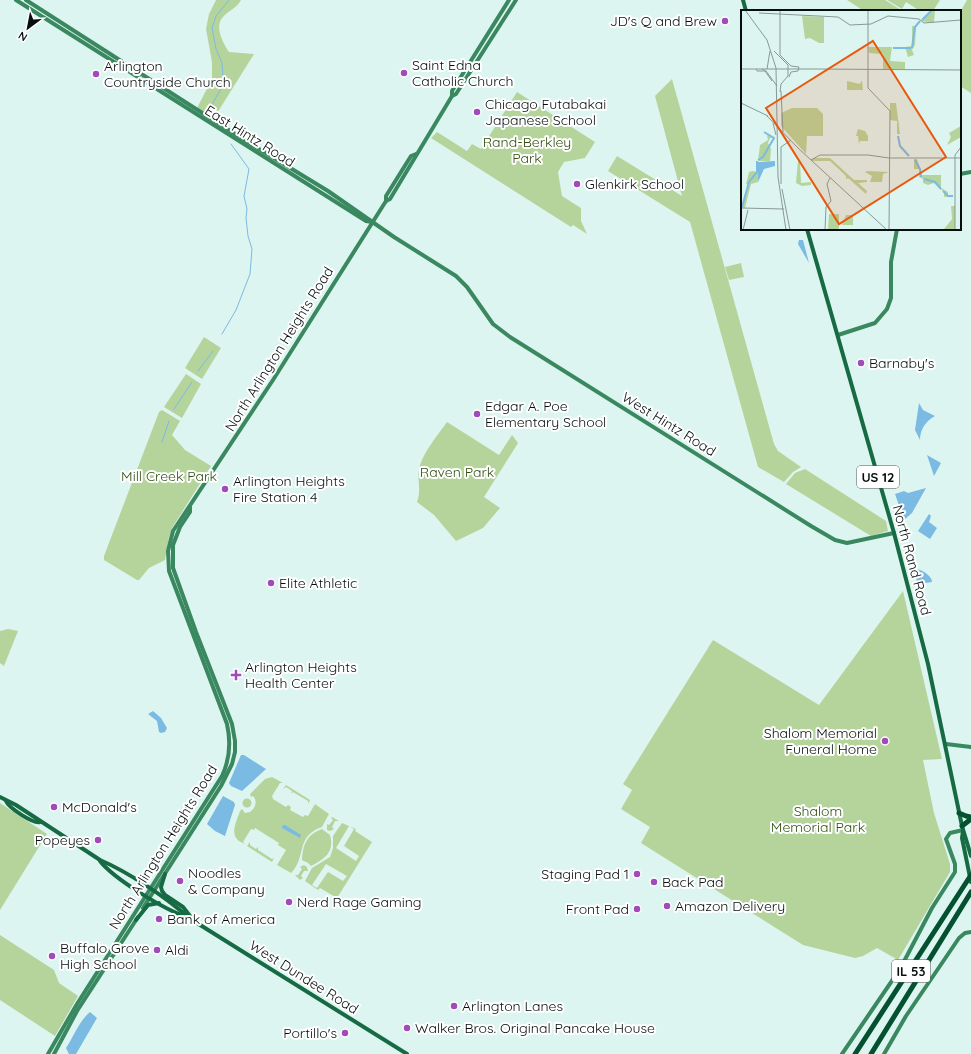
<svg xmlns="http://www.w3.org/2000/svg" width="971" height="1054" font-family="Quicksand,sans-serif">
<style>
.green{fill:#b5d49b;fill-rule:evenodd}
.water{fill:#7bbae3}
.lines{fill:none;stroke-linecap:round;stroke-linejoin:round}
.stream{stroke:#7bbae3;stroke-width:1}
.secondary{stroke:#3a885f;stroke-width:4}
.primary{stroke:#176b44;stroke-width:4}
.highway{stroke:#035130;stroke-width:5}
.poi-dot{fill:#a04bb9;stroke:#fff;stroke-width:1.5}
.labels{text-anchor:middle;dominant-baseline:central;stroke-width:4;stroke-linejoin:round;paint-order:stroke}
.shield{fill:#fff;stroke:#515756;stroke-width:1}
.shield-label{font-size:13px;font-weight:bold;fill:#070f0e}
.poi-label{font-size:14px;fill:#070f0e;stroke:#fff;text-anchor:start}
.street-label{font-size:14px;fill:#070f0e;stroke:#fff}
.park-label{font-size:14px;fill:#324f11;stroke:#fff}
.inset-river{fill:none;stroke:#7bbae3;stroke-width:2}
.inset-road{fill:none;stroke:#879996;stroke-width:1}
.view{fill:#e8590c;fill-opacity:0.15;stroke:#e8590c;stroke-width:2}
.inset-edge{fill:none;stroke:#070f0e;stroke-width:2}
</style>
<rect width="100%" height="100%" fill="#ddf5f1"/>
<g class="green">
<path d="M216,0H241C237,8 229,10 223,17C214,26 223,43 229,52L254,54L214,118L197,108L212,79V62L206,29L209,14Z"/>
<path d="M847,0H885L901,10L864,11Z"/>
<path d="M887,0H940L933,11H920L906,2L902,9Z"/>
<path d="M967,0H971V93L960,86V12Z"/>
<path d="M672,79L774,444L778,451L801,467L793,472L784,482L758,467L690,222L608,171L617,156L682,196L655,96Z"/>
<path d="M517,92L595,142L585,158L564,162L558,172L562,196L581,208V221L587,234L573,225L571,227L431,138L437,132L467,151L472,144L481,149Z"/>
<path d="M741,263L744,277L729,280L725,267Z"/>
<path d="M204,337L221,348L202,379L185,368Z"/>
<path d="M186,374L201,384L182,418L164,407Z"/>
<path d="M162,410L180,421L172,435L185,450L211,466L172,528L169,537L165,560L149,568L139,580H137L104,560V556L159,412Z"/>
<path d="M447,422L499,455L512,435L518,443L484,497L500,508L483,528L456,541L434,515L417,502C422,489 416,478 420,465C425,450 438,435 447,422Z"/>
<path d="M805,469L886,521L888,531L871,536L786,484L795,473Z"/>
<path d="M903,591L942,759L923,760L934,813L950,864V872L898,960L877,948L863,956L855,958L803,945L641,843L650,827L621,809L632,790L623,784L713,640L819,705Z"/>
<path d="M8,629L18,631L4,666L0,663V631Z"/>
<path d="M272,777L283,783H280L272,796L273,799L286,807L288,805L291,807L290,810L303,817L305,815L308,816L315,804L329,814L322,827C295,836 307,857 291,873L277,865L286,850L278,845L279,843L255,828L254,830L251,829L243,842L245,844C228,838 235,825 240,811L242,809L245,813L250,812C255,808 258,802 253,796L251,797L250,794L265,779Z"/>
<path d="M286,785L310,800L308,804V801L293,792L291,794L292,791L286,787L283,789Z"/>
<circle cx="247" cy="803" r="4.5"/>
<path d="M0,803L47,834L0,910Z"/>
<path d="M332,817L339,821H335L332,827L334,829L330,831L327,830V824L329,825L333,820L331,818Z"/>
<path d="M342,823L356,829L355,831L372,842L337,898L320,888L318,890L305,881L312,868L330,857L333,848V836ZM349,826L354,829L344,846L359,856L356,861L336,848ZM326,864L347,876L343,881L328,872L317,888L312,885Z"/>
<path d="M322,829L330,835C335,853 324,859 311,866L308,863L302,860C303,845 306,835 322,829Z"/>
<path d="M250,842V845L256,849L258,847V850L272,859L274,858L272,862L247,846Z"/>
<path d="M304,865L307,867L308,871H304L301,876L303,878L300,880L295,875H298L302,869L300,867Z"/>
<path d="M0,935L54,970L59,983L78,996L55,1036L0,1000Z"/>
</g>
<g class="water">
<path d="M799,240H803L809,263L798,244Z"/>
<path d="M919,403L923,410L935,416C926,421 920,429 920,440L915,430Z"/>
<path d="M927,455L941,463L934,476Z"/>
<path d="M926,488L912,513L904,520L895,494L904,491L908,493Z"/>
<path d="M929,514L931,516L929,522L937,528L930,539L918,531Z"/>
<path d="M916,569C921,569 932,576 932,582L918,584L914,572Z"/>
<path d="M153,711L161,718L167,728L165,732L161,733L159,732L157,721L148,714Z"/>
<path d="M241,755H244L266,769L242,791L231,786L229,783Z"/>
<path d="M223,796L234,802L235,805L225,836L215,831L207,824Z"/>
<path d="M285,825L301,835L300,838L282,828V826Z"/>
<path d="M90,1012L97,1018L76,1054H69L66,1048C73,1038 79,1021 90,1012Z"/>
</g>
<g class="lines">
<g class="stream">
<path d="M212,110L213,103L222,87L223,78L222,63L216,49L212,28L216,16L229,0"/>
<path d="M222,334L236,310L250,274L252,249L248,236L246,218L247,209L244,196L249,169L231,144"/>
<path d="M198,371L213,351"/>
<path d="M174,409L192,382"/>
<path d="M162,442L169,421"/>
</g>
<g class="secondary">
<path d="M16,0L366,221L372,222"/>
<path d="M26,0L246,141L328,191L394,237L456,276L467,287L493,324L510,337L811,526L835,540L847,543L894,533"/>
<path d="M452,96L456,94L516,0"/>
<path d="M960,174L971,172"/>
<path d="M386,201V196L411,156L416,154"/>
<path d="M838,335L875,323L887,309L891,298V262L897,229"/>
<path d="M946,744L971,747"/>
<path d="M143,908L221,786L232,764L235,752V741L232,724L196,632L173,568V545L180,527L190,512V507"/>
<path d="M48,1054L77,1004L222,776C230,759 231,742 227,724L169,571L168,551L173,531L273,380L386,201L390,199L452,96V91L509,0"/>
<path d="M54,1054L77,1011L138,917"/>
<path d="M842,1054L900,969L932,908L955,872V864L946,839L950,833L963,830"/>
<path d="M884,1054L906,1016L959,938L965,933L971,932"/>
</g>
<g class="primary">
<path d="M743,0L746,11"/>
<path d="M807,229L894,533L928,664L962,826L971,856"/>
<path d="M0,797L16,805L100,860C128,872 166,897 189,918L407,1054"/>
<path d="M6,801C9,808 33,824 40,822"/>
<path d="M963,831L962,838L971,882"/>
<path d="M100,861C114,879 165,910 187,917"/>
<path d="M165,874L161,887L162,891L165,895L183,907L190,916"/>
<path d="M136,920L148,905L159,903"/>
</g>
<g class="highway">
<path d="M959,813L966,816L971,817"/>
<path d="M962,826L971,819"/>
<path d="M855,1054L971,875"/>
<path d="M871,1054L971,892"/>
</g>
</g>
<g class="poi-dot">
<circle cx="725" cy="21" r="4"/>
<circle cx="404" cy="73" r="4"/>
<circle cx="96" cy="74" r="4"/>
<circle cx="477" cy="112" r="4"/>
<circle cx="577" cy="184" r="4"/>
<circle cx="861" cy="363" r="4"/>
<circle cx="477" cy="414" r="4"/>
<circle cx="225" cy="489" r="4"/>
<circle cx="271" cy="583" r="4"/>
<path d="M234 669h4v4h4v4h-4v4h-4v-4h-4v-4h4z"/>
<circle cx="885" cy="741" r="4"/>
<circle cx="54" cy="807" r="4"/>
<circle cx="98" cy="840" r="4"/>
<circle cx="637" cy="874" r="4"/>
<circle cx="180" cy="881" r="4"/>
<circle cx="654" cy="882" r="4"/>
<circle cx="289" cy="902" r="4"/>
<circle cx="667" cy="906" r="4"/>
<circle cx="637" cy="909" r="4"/>
<circle cx="159" cy="919" r="4"/>
<circle cx="157" cy="950" r="4"/>
<circle cx="52" cy="956" r="4"/>
<circle cx="454" cy="1006" r="4"/>
<circle cx="407" cy="1028" r="4"/>
<circle cx="345" cy="1033" r="4"/>
</g>
<g class="labels">
<g class="shield">
<rect x="857" y="466" width="42" height="22" rx="3"/>
<rect x="892" y="960" width="38" height="22" rx="3"/>
</g>
<g class="shield-label">
<text x="878" y="477">US 12</text>
<text x="911" y="971">IL 53</text>
</g>
<g class="poi-label">
<text x="717" y="21" text-anchor="end">JD's Q and Brew</text>
<text x="412" y="65">Saint Edna<tspan x="412" dy="16">Catholic Church</tspan></text>
<text x="104" y="66">Arlington<tspan x="104" dy="16">Countryside Church</tspan></text>
<text x="485" y="104">Chicago Futabakai<tspan x="485" dy="16">Japanese School</tspan></text>
<text x="585" y="184">Glenkirk School</text>
<text x="869" y="363">Barnaby's</text>
<text x="485" y="406">Edgar A. Poe<tspan x="485" dy="16">Elementary School</tspan></text>
<text x="233" y="481">Arlington Heights<tspan x="233" dy="16">Fire Station 4</tspan></text>
<text x="279" y="583">Elite Athletic</text>
<text x="245" y="667">Arlington Heights<tspan x="245" dy="16">Health Center</tspan></text>
<text x="877" y="733" text-anchor="end">Shalom Memorial<tspan x="877" dy="16">Funeral Home</tspan></text>
<text x="62" y="807">McDonald's</text>
<text x="90" y="840" text-anchor="end">Popeyes</text>
<text x="188" y="873">Noodles<tspan x="188" dy="16">&amp; Company</tspan></text>
<text x="629" y="874" text-anchor="end">Staging Pad 1</text>
<text x="662" y="882">Back Pad</text>
<text x="297" y="902">Nerd Rage Gaming</text>
<text x="675" y="906">Amazon Delivery</text>
<text x="629" y="909" text-anchor="end">Front Pad</text>
<text x="167" y="919">Bank of America</text>
<text x="60" y="948">Buffalo Grove<tspan x="60" dy="16">High School</tspan></text>
<text x="165" y="950">Aldi</text>
<text x="462" y="1006">Arlington Lanes</text>
<text x="415" y="1028">Walker Bros. Original Pancake House</text>
<text x="337" y="1033" text-anchor="end">Portillo's</text>
</g>
<g class="street-label">
<text transform="translate(250 136) rotate(32)">East Hintz Road</text>
<text transform="translate(279 349) rotate(-58)">North Arlington Heights Road</text>
<text transform="translate(669 424) rotate(32)">West Hintz Road</text>
<text transform="translate(912 560) rotate(75)">North Rand Road</text>
<text transform="translate(163 847) rotate(-58)">North Arlington Heights Road</text>
<text transform="translate(304 977) rotate(32)">West Dundee Road</text>
</g>
<g class="park-label">
<text x="527" y="142">Rand-Berkley<tspan x="527" dy="16">Park</tspan></text>
<text x="457" y="472">Raven Park</text>
<text x="169" y="476">Mill Creek Park</text>
<text x="818" y="811">Shalom<tspan x="818" dy="16">Memorial Park</tspan></text>
</g>
</g>
<g transform="translate(741 10)">
<rect width="220" height="220" fill="#ddf5f1"/>
<path d="M191,0H194L193,13L180,11ZM61,6L83,7V33H78L69,28L64,29ZM171,16H175L174,35L171,40L173,45L167,47L164,37L171,36ZM127,37H151L149,51L164,52V59H142V44L128,43ZM106,71L119,74L120,71H115H121L122,80H106ZM149,93H155L159,124H156V111L149,110ZM51,98H76L82,104V126H66L65,144L40,116V103ZM220,116V127L206,135L210,127L208,123ZM117,119L124,121L127,126V131H119L118,134L117,126H115ZM26,125L33,127L29,128L27,133L30,139L29,151H17L19,135L27,130ZM72,148H89L113,170H126V172L117,173L126,181L125,184L107,168L105,169V166L89,151H71ZM173,149H176L181,165H200V178L207,182V186H214L203,187V182L193,173L187,175L182,173V169L178,167L179,159H173ZM57,151H59L60,173L70,172V175L61,176L55,173ZM12,161L17,162V172L10,174L4,198H1L7,175L5,174L8,162ZM124,162L126,161L148,162L142,164L141,172H129L131,166ZM210,196H214V220H198L203,219L211,209ZM88,204H98V218L96,220H87ZM105,205H112V215H101Z" fill="#b5d49b"/>
<path d="M34,151V156L23,159L17,172V152Z" fill="#7bbae3"/>
<path class="inset-river" d="M181,10L191,0M152,38H170M171,38L174,17L179,11M157,126L159,136L168,146M17,150L22,147L33,128L23,122M174,150L179,159L180,167M183,169L194,172L200,179M202,181L207,186H212M1,197L8,172L16,162V151"/>
<path class="inset-road" d="M4,0L26,30L35,58L37,167L45,220M39,0V45L50,56L58,57L57,61L50,62L48,67M127,0V78L149,101L148,220M18,3L97,7L109,15L130,14L147,6L178,9L183,13L220,10M33,41L47,55V66L40,74L39,82M0,59H74M15,59L16,61H24L31,71M21,59L25,61L36,76M26,59L29,41M74,59L220,60M40,81L42,122M0,93L27,106M26,106L57,138L146,220M32,113L35,125M148,148H220M70,150L79,145H127L148,148M40,174V137L50,130M41,179L49,220M0,198L43,199M2,220L7,200M84,220L85,197L90,191L86,174L89,168M214,220V145L220,137"/>
<path class="view" d="M132,31L205,147L98,214L25,98Z"/>
<rect width="220" height="220" class="inset-edge"/>
</g>
<g transform="translate(28 28) rotate(212)" stroke="#ffffff" stroke-width="3" paint-order="stroke">
<path d="M0-3L7 15L0 10L-7 15Z" fill="#070f0e"/>
<text y="-6" font-size="11" font-weight="bold" text-anchor="middle" fill="#070f0e">N</text>
</g>
</svg>
